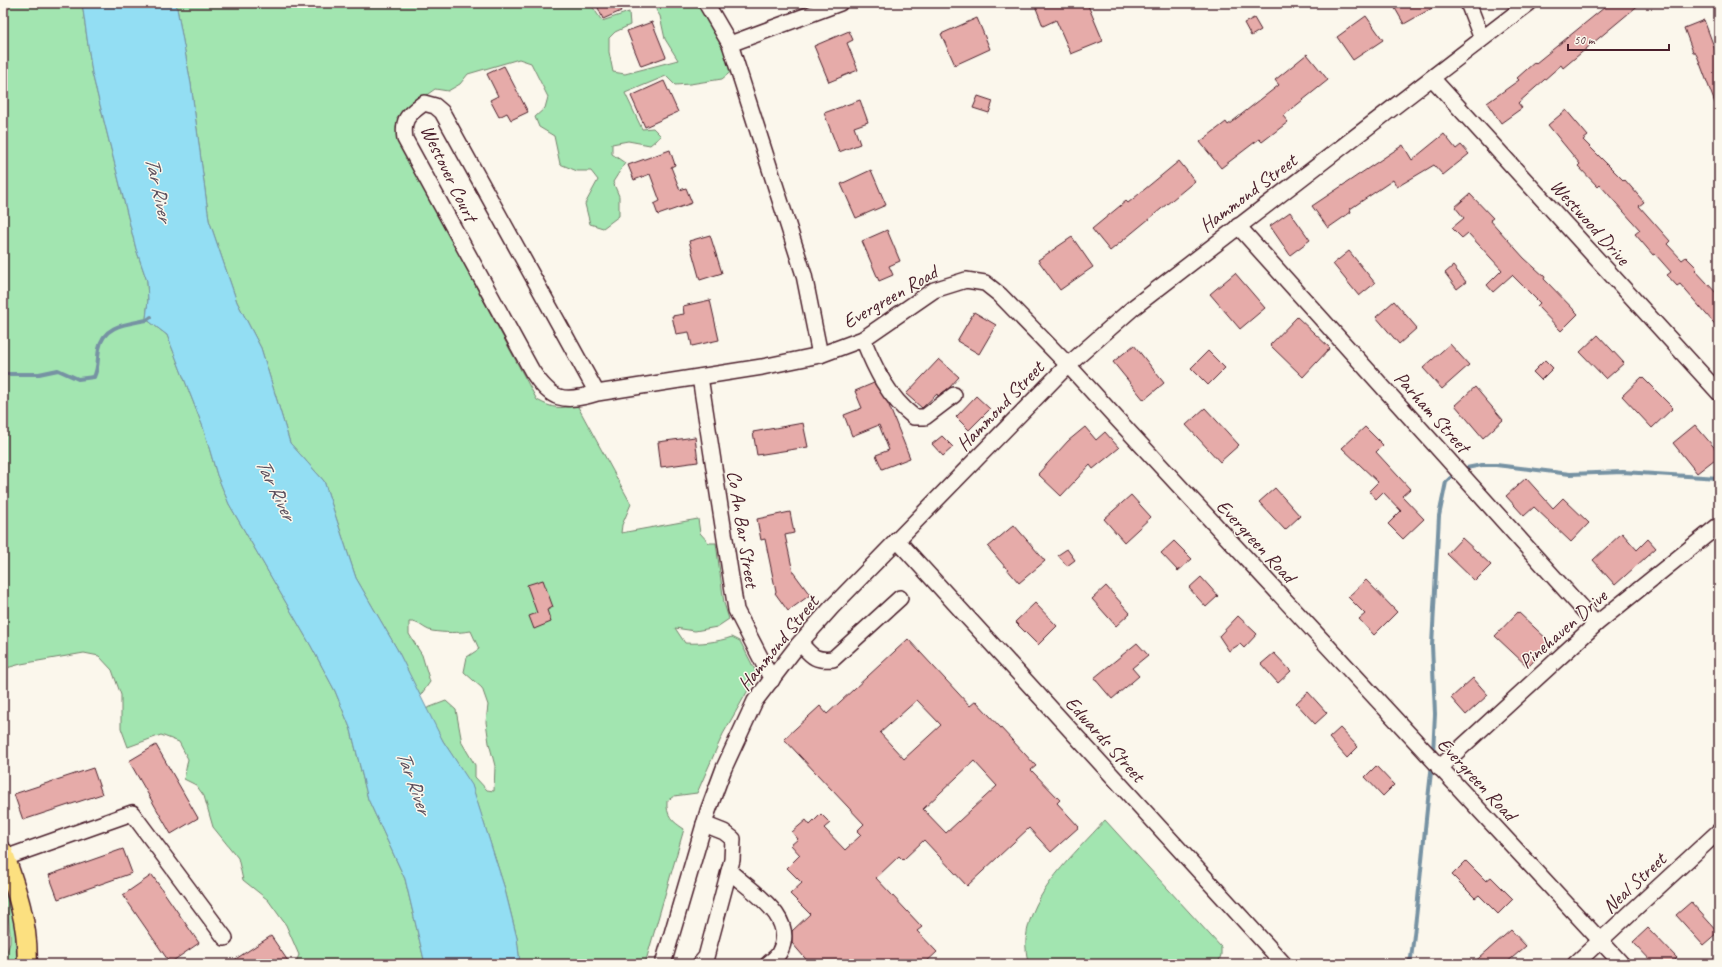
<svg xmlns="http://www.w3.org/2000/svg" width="1722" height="967" font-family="Caveat,sans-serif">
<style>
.green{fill:#a2e5b0;stroke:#76826e}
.water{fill:#93def3;stroke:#7692a3}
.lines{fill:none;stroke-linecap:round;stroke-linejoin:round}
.stream{stroke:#7692a3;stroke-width:4}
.building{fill:#e6aba9;stroke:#4a1f2b;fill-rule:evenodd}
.minor-casing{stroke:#4a1f2b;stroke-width:18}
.major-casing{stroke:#4a1f2b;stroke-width:22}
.minor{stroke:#fbf7ec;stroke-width:15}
.major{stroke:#fce080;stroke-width:19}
.labels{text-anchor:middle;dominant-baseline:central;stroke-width:3;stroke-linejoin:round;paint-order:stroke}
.street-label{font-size:20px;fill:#4a1f2b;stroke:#fbf7ec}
.water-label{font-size:21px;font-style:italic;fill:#5c4f5d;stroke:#fbf7ec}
</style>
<rect width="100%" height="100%" fill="#fbf7ec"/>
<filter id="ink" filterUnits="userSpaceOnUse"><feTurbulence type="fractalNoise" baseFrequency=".025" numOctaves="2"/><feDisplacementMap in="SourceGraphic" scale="8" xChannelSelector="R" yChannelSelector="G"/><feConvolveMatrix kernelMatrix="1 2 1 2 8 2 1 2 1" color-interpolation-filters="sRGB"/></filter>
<g filter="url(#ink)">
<g class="green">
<path d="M3,3H82L92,73L136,249L147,281L148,300L146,319L167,335L203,427L217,475L229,504L311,646L335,691L351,730L368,799L405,879L425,964H295L299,955L286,925L268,900L243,880L238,858L213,827L204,796L196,785L184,779L188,759L179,742L161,735L128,747L121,728V695L112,670L99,656L84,653L21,664L3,669Z"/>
<path d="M176,3H590L602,21L629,12L630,25L615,32L609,38V52L613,72L625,74L678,60L665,39L660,16L656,10L660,3H698C714,23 725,45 733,70L722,79L690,84L675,85L666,76L625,93L642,129L653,128L661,136L650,145L628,141L612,144V154L625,163L613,182L619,196V216L603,228L590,224L585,204L598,180L591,171H577L560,164L554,136L539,127L535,117L545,108L548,97L531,63L519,59L468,74L460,84L448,91L435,89C422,99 408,106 397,117L403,145L465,266L537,400C554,409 559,409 577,405L631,504L622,525L621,533L698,519L700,533L709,543H716L724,603L729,619L717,627L695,631L675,628L685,643C701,644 717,642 732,637L740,641L756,672L755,678L723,734L697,793L674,796L667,801C666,816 672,821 684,829L645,964H520L517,938L504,886L472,786L443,741L425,709L446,701L456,710L462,743L475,765V777L487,790L494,791L495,766L489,743L486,722L488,705L482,688L464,672L467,657L479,649L471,631C458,633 445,633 432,631C423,629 419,621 409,622V634L422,655L430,682L420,696L397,649L356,578L324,481L290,443L261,348L237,302L209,220L191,84Z"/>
<path d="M1105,820L1221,947V955L1218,964H1028C1027,956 1025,947 1026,939C1031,891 1074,855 1105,820Z"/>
<path d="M3,884L15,926L17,964H3L10,943V934L8,915L3,900Z"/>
</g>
<path class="water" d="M82,3H176L191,84L209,220L237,302L261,348L290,443L324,481L356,578L397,649L443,741L472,785L504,886L517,938L520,964H425L405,879L368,799L351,730L335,691L311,646L229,504L217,475L203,427L167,335L146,319L148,300L147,281L136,249L92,73Z"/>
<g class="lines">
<g class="stream">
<path d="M3,374H39L58,370L78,379L94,377C99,367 97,359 99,349C103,325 127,324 147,320L151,317"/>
<path d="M1461,469L1482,465H1496L1570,474L1623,472L1719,478"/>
<path d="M1433,753L1435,714L1432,645L1439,516L1446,482L1456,473"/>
<path d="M1407,964L1411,958C1420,894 1424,829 1432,764"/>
</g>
</g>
<g class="building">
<path d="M596,3H617L621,11L603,19Z"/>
<path d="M1034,3H1087L1103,41L1071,54L1056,20L1043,26Z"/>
<path d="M1392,3H1441L1404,24Z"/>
<path d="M1610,3H1641L1563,68L1561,65L1518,103L1522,108L1501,123L1487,103L1519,80L1517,78L1535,62L1536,63Z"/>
<path d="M1366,16L1383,40L1353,60L1337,37Z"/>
<path d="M977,18L990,49L955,65L941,34Z"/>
<path d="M1254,18L1261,30L1251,36L1244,23Z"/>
<path d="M1704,20L1719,60L1718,111L1698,58L1695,52H1693L1684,28Z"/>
<path d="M652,22L666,57L641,66L627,31Z"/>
<path d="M849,31L853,40L847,43L858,70L829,82L814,46Z"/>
<path d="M1307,54L1328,80L1283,116L1288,122L1262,142L1259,139L1221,168L1200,142L1226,122L1228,125L1279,85L1275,80Z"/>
<path d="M504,66L528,112L511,120L507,113L499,117L490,100L498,96L487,74Z"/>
<path d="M664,81L678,112L645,127L631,96Z"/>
<path d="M978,96L993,101L989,113L973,108Z"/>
<path d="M860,100L868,122L854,127L860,144L839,152L824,113Z"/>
<path d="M1566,110L1588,136L1583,140L1624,181L1625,180L1644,202L1639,206L1670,241L1667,244L1682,260L1686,257L1697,268L1695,270L1719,296V329L1680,284L1677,286L1667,275L1671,272L1655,254L1653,255L1635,234L1640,230L1600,185L1598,187L1578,166L1580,164L1548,125Z"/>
<path d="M1444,134L1456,149L1461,145L1469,154L1443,175L1434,165L1397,187L1393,180L1350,209L1351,212L1328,228L1312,206L1403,145L1412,160Z"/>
<path d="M670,150L675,165L671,167L680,190L686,188L692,203L658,215L654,204L660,201L650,174L634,180L628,165Z"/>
<path d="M1179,161L1195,181L1110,251L1092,229L1126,201L1128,203Z"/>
<path d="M871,170L886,205L856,218L841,184Z"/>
<path d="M1470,194L1493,218L1490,220L1524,258L1545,277L1544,279L1578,314L1561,331L1537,306L1540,303L1512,275L1493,292L1487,285L1502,270L1468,233L1462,238L1452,228L1464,218L1455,207Z"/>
<path d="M1290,212L1310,240L1290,255L1270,226Z"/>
<path d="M887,230L900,261L889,266L893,275L879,281L862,241Z"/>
<path d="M710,235L722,273L700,280L689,241Z"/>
<path d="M1072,237L1093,267L1060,290L1038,260Z"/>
<path d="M1349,251L1375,283L1359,296L1333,264Z"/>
<path d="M1453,266L1466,282L1457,289L1445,273Z"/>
<path d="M1235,273L1265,308L1240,329L1210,294Z"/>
<path d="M710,300L719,340L692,346L689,332L676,334L672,316L684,314L683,306Z"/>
<path d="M1394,301L1417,328L1399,344L1376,317Z"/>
<path d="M974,312L996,325L979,354L957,341Z"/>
<path d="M1297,317L1330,348L1303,377L1270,345Z"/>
<path d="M1598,335L1624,363L1606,379L1580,352Z"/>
<path d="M1450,344L1469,365L1442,389L1423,368Z"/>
<path d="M1134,345L1164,383L1144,400L1113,362Z"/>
<path d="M1208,351L1225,368L1208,385L1191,368Z"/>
<path d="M939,359L959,377L949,388L938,396L937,394L922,408L906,394Z"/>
<path d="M1545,360L1553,368L1541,380L1533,372Z"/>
<path d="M1642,377L1673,408L1652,428L1622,396Z"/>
<path d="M874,383L888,403L910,458L882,469L876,455L889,450L879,425L852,436L844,415L862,408L855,391Z"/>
<path d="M1475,387L1503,420L1483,438L1455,405Z"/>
<path d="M976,396L990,409L969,430L956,417Z"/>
<path d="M1205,408L1239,445L1220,462L1186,425Z"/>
<path d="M803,423L808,447L757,455L753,432Z"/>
<path d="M1695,425L1719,453V456L1697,473L1673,443Z"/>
<path d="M1085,427L1096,440L1105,432L1119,448L1093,469L1090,465L1061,496L1038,474L1068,441Z"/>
<path d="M1365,427L1383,445L1376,452L1410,489L1402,496L1424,519L1403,539L1388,524L1401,511L1383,492L1376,499L1369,491L1378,482L1342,448Z"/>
<path d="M942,436L953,447L943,456L932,444Z"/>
<path d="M695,437L698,462L661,467L658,442Z"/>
<path d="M1526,478L1553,508L1563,498L1589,523L1571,542L1534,507L1524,516L1506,496Z"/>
<path d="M1275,488L1300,516L1285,530L1259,502Z"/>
<path d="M1131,495L1151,517L1124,542L1104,519Z"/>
<path d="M790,512L794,533L785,535L793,572L810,595L788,611L775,593L776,592L765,539L761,540L757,519Z"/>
<path d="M1014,525L1045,561L1019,583L988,547Z"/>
<path d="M1622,533L1637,550L1648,539L1656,548L1615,585L1593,560Z"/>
<path d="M1462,538L1491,565L1475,581L1447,554Z"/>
<path d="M1174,541L1192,559L1178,571L1161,553Z"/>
<path d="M1067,549L1075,560L1067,566L1058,555Z"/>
<path d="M1201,577L1218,596L1206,607L1189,588Z"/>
<path d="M543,580L553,607L547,610L551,622L534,629L529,616L537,613L527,585Z"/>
<path d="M1366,580L1397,612L1374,635L1359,619L1365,614L1348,597Z"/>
<path d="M1106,586L1130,613L1116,626L1092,599Z"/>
<path d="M1035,603L1057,626L1038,645L1015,622Z"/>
<path d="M1518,612L1551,643L1528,667L1495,636Z"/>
<path d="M1238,616L1257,634L1244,648L1240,644L1229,651L1219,636Z"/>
<path d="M908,639L970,706L976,701L1036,766L1031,770L1060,800L1057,803L1079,827L1051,852L1029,828L967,886L924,840L903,860L899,856L876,878L922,927L917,931L937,952L924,964H810L792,943V931L810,914L790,894L802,883L787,868L800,855L791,845L798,839L792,832L806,820L810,825L821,814L830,823L824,828L845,850L861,835L857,831L864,824L784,739L820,706L827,714ZM917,700L941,725L904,759L880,733ZM974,761L997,786L946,833L923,809Z"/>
<path d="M1137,643L1148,655L1132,668L1139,676L1112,699L1094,678Z"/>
<path d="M1274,653L1291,671L1278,683L1261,664Z"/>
<path d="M1473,678L1488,695L1466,715L1451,698Z"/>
<path d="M1308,692L1327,713L1315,724L1296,703Z"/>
<path d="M1340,728L1358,747L1347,758L1329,738Z"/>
<path d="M156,745L198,818L171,834L129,761Z"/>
<path d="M1376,766L1394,785L1383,796L1365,777Z"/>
<path d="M93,768L102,794L23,820L14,794Z"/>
<path d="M123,849L132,873L58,899L49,875Z"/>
<path d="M1466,861L1486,881L1491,877L1513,899L1498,914L1479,895L1475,898L1452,875Z"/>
<path d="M152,875L199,943L170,963L123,895Z"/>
<path d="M1691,902L1718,932L1703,945L1676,915Z"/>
<path d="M1648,928L1677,958L1671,964H1654L1633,942Z"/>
<path d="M1511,930L1526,946L1505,964H1472Z"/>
<path d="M271,936L290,964H228Z"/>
</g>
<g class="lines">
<g class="minor-casing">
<g id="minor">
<path d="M706,3L730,44L804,275L820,355"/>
<path d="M1468,3L1482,39"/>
<path d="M730,44L840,3"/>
<path d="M1432,78L1719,393"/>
<path d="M1238,226L1596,624"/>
<path d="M863,339C875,369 888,397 914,417H925L954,395"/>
<path d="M700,377L736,610L772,680"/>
<path d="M597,393L442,112L435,106L424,103C408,115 402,118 405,139L532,371C552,401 563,403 597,393L762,367L820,355L863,339L934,290L966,280L985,283L1000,295L1068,365L1119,421L1622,964"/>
<path d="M897,540L1284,964"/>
<path d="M800,643C812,656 814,661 833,659L900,598"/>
<path d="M1439,768L1596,624L1719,525"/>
<path d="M5,858L132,813L225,938"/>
<path d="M729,871C751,891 799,918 779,953C777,957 771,961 768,964"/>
<path d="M663,964L708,811L724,768L755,701L798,645L832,607L1068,365L1134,307L1529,3"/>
<path d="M700,964L706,957L732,860L733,839L724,832L704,824"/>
<path d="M1575,964L1719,831"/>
</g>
</g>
<g class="major-casing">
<path id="major" d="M3,852C16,888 29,925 27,964"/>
</g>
<use href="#minor" class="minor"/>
<use href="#major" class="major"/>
</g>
</g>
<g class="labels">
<g class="street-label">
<text transform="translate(449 173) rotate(64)">Westover Court</text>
<text transform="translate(1248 193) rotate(-37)">Hammond Street</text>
<text transform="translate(1590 222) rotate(48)">Westwood Drive</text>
<text transform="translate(890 297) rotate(-30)">Evergreen Road</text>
<text transform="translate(1000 406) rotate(-46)">Hammond Street</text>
<text transform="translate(1432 412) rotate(48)">Parham Street</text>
<text transform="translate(743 529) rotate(81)">Co An Bar Street</text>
<text transform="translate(1256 541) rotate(47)">Evergreen Road</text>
<text transform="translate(1563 629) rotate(-41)">Pinehaven Drive</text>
<text transform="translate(778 643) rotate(-51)">Hammond Street</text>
<text transform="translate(1105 739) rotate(48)">Edwards Street</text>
<text transform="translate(1477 779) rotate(47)">Evergreen Road</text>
<text transform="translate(1634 883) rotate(-43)">Neal Street</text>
</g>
<g class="water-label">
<text transform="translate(159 189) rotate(78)">Tar River</text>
<text transform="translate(276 489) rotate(64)">Tar River</text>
<text transform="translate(414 782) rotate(70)">Tar River</text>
</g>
</g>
<rect width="1722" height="967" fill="none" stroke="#fbf7ec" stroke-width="16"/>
<rect x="8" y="8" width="1706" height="951" fill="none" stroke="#4a1f2b" stroke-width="1.5" filter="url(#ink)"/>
<path d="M1568 44v6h101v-6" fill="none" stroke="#4a1f2b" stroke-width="2"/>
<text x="1574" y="44" font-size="12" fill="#4a1f2b" stroke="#fbf7ec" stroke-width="3" paint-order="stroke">50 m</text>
</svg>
